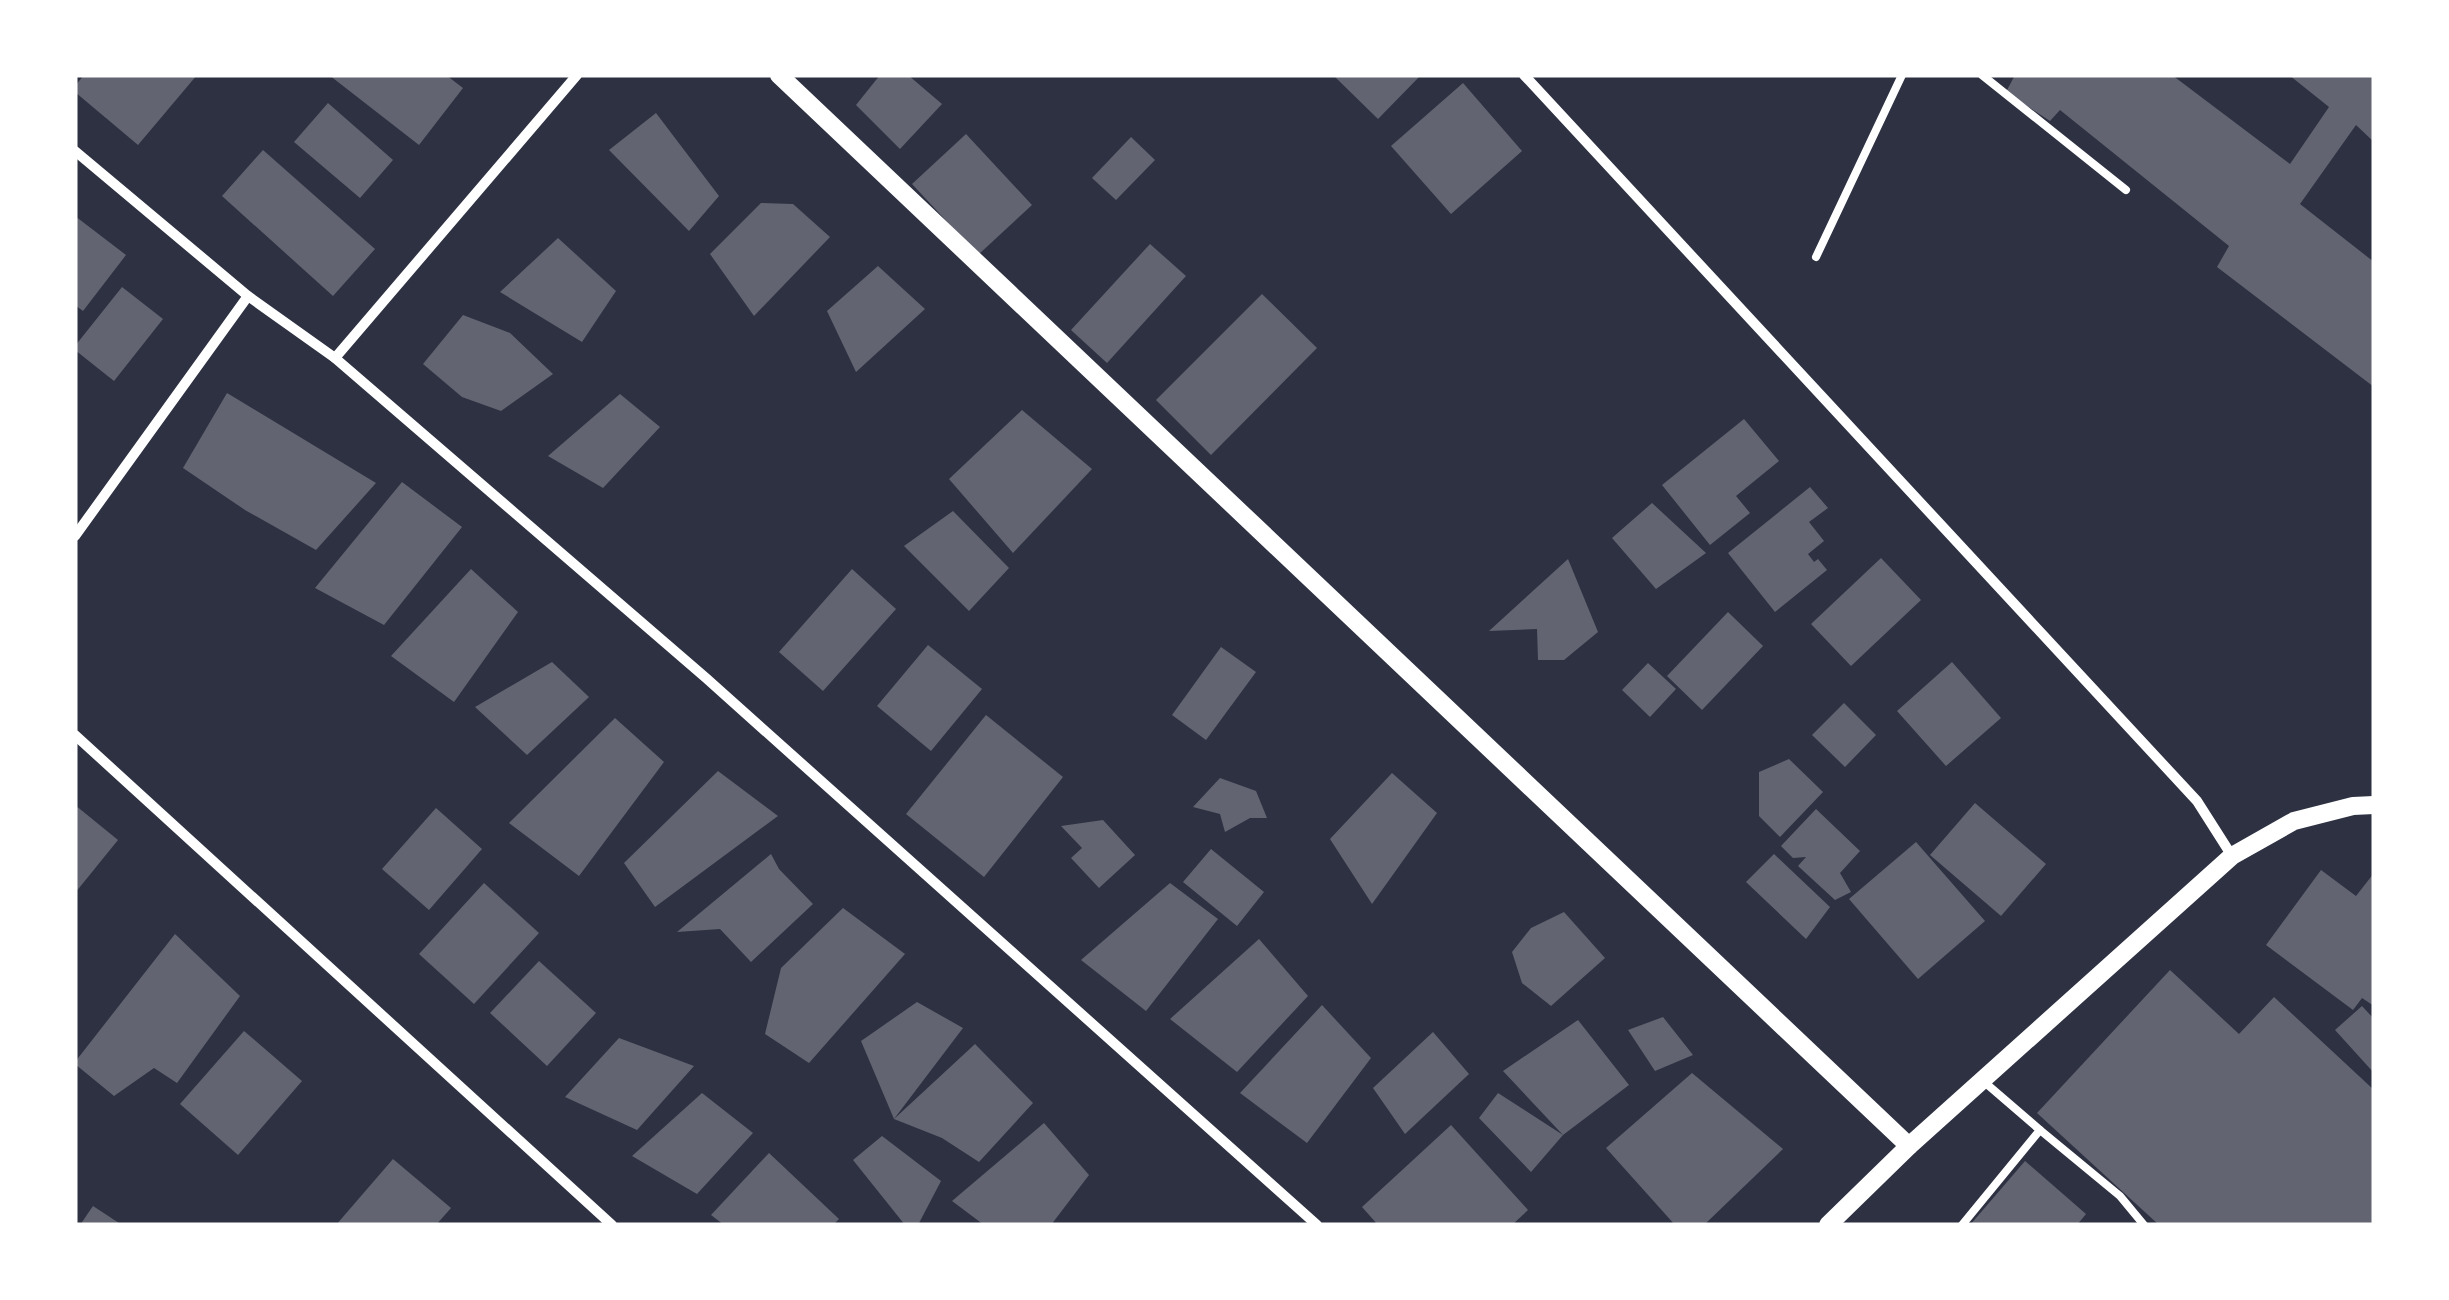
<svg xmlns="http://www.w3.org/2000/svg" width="2449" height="1300" font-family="Arial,sans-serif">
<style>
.building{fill:#626471}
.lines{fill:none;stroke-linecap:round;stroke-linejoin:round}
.service{stroke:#fff;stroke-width:8}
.minor{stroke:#fff;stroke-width:10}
.tertiary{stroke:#fff;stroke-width:18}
</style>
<rect width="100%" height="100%" fill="#2d3142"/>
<g class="building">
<path d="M84,75H197L138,145L75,92V86Z"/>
<path d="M329,75H446L463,88L419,145Z"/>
<path d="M880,75H908L942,104L900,149L856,105Z"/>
<path d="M1333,75H1421L1378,119Z"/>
<path d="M2015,75H2172L2290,164L2329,107L2289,75H2374V142L2356,125L2300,204L2374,262V387L2217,267L2229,246L2060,110L2050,121L2006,92Z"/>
<path d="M1463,83L1522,151L1451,214L1391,146Z"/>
<path d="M328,103L393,160L360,198L294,142Z"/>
<path d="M656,113L719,196L689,231L609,150Z"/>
<path d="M966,134L1032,205L978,255L912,184Z"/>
<path d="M1131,137L1155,160L1116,200L1092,178Z"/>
<path d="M263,150L375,249L333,296L222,196Z"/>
<path d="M761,203L793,204L830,237L754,316L710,254Z"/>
<path d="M75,216L126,255L83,311L75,305Z"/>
<path d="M558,238L616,291L582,342L500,292Z"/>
<path d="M1150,244L1186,276L1107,363L1071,330Z"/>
<path d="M878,266L925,309L856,372L827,311Z"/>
<path d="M122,287L163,319L114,381L75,350V346Z"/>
<path d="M1262,294L1317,348L1211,455L1156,400Z"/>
<path d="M463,315L510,333L553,374L501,411L462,397L423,364Z"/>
<path d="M227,393L376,483L316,550L245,510L183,468Z"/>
<path d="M620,394L660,427L603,488L548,456Z"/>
<path d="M1022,410L1092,469L1013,553L949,479Z"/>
<path d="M1744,419L1779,461L1736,496L1750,513L1710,545L1662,485Z"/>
<path d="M402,482L462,527L384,625L315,588Z"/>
<path d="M1810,487L1828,508L1809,522L1824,541L1808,554L1814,562L1818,559L1827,570L1775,612L1728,553Z"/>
<path d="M1652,503L1706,553L1656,589L1612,538Z"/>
<path d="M953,511L1009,568L969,611L904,546Z"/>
<path d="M1881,558L1921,600L1851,666L1811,624Z"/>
<path d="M1568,559L1598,632L1564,660H1538L1537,629L1489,631Z"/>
<path d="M471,569L518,612L454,702L391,656Z"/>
<path d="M852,569L896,609L823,691L779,652Z"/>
<path d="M1728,612L1763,646L1702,710L1667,676Z"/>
<path d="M928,645L982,689L931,751L877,706Z"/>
<path d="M1221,647L1256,672L1206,740L1172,715Z"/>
<path d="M552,662L589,697L527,755L475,707Z"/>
<path d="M1952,662L2001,718L1946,766L1897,711Z"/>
<path d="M1648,663L1676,689L1650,717L1622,690Z"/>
<path d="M1844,703L1876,735L1845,767L1812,735Z"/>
<path d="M986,715L1063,777L984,877L906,814Z"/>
<path d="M615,718L664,762L579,876L509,823Z"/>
<path d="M1789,759L1823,792L1780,837L1759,816V772Z"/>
<path d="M718,771L778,816L655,907L624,863Z"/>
<path d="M1392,773L1437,813L1372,904L1330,839Z"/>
<path d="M1220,778L1256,791L1267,818H1250L1225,832L1220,814L1193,807Z"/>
<path d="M1975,803L2046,864L2001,916L1930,855Z"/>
<path d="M75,805L118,840L75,893Z"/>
<path d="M436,808L482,849L429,910L382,869Z"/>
<path d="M1816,809L1860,851L1840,873L1851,892L1835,900L1798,866L1806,857L1793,858L1781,846Z"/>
<path d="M1103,820L1135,855L1099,888L1071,858L1082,848L1061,826Z"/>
<path d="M1916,842L1985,921L1918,979L1849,899Z"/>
<path d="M1211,849L1264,892L1237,926L1183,882Z"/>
<path d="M771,854L779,869L813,904L751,962L720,929L677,932Z"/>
<path d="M1774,854L1830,907L1806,939L1746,882Z"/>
<path d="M2321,870L2356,896L2374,873V1006L2362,998L2353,1010L2266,945Z"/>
<path d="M484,883L539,933L474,1004L419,954Z"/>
<path d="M1170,883L1218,919L1146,1011L1081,960Z"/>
<path d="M843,908L905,954L809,1063L765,1034L781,968Z"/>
<path d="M1564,912L1605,958L1551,1006L1522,983L1512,952L1531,928Z"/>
<path d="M175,934L240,996L177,1083L154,1068L114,1096L75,1064V1062Z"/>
<path d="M1259,939L1308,996L1237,1072L1170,1019Z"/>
<path d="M539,961L596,1013L547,1066L490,1013Z"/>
<path d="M2170,970L2239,1034L2274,997L2374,1090V1225H2159L2037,1113Z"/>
<path d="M917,1002L963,1028L894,1119L975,1044L1033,1103L979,1162L942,1138L894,1119L861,1041Z"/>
<path d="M1322,1005L1371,1058L1307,1143L1240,1093Z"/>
<path d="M2362,1006L2374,1019V1073L2335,1030Z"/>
<path d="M1663,1017L1693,1055L1655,1071L1628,1030Z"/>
<path d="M1578,1020L1629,1085L1563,1135L1531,1172L1479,1118L1498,1093L1563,1135L1503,1071Z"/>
<path d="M244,1031L302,1081L238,1155L180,1104Z"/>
<path d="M1433,1032L1469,1074L1405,1134L1373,1088Z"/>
<path d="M619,1038L694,1066L637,1130L565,1097Z"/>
<path d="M1692,1073L1783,1149L1704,1225H1675L1606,1148Z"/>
<path d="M702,1093L753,1133L697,1194L632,1156Z"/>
<path d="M1044,1123L1089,1175L1051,1225H984L952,1201Z"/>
<path d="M1451,1125L1528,1210L1512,1225H1378L1362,1207Z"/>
<path d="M882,1136L941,1181L918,1225H905L853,1160Z"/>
<path d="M769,1153L839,1219L833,1225H724L711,1215Z"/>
<path d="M393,1159L451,1208L436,1225H336Z"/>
<path d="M2025,1161L2086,1214L2077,1225H1970Z"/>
<path d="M93,1206L122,1225H80Z"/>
</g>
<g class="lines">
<g class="service">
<path d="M1982,75L2126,190"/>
<path d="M1816,257L1902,75"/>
<path d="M2040,1130L2120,1196L2144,1225"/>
<path d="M1962,1225L2040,1130L1982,1080"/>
</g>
<g class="minor">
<path d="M1524,75L2197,801L2232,856"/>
<path d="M75,151L248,296L335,358L706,678L1317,1225"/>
<path d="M335,358L577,75"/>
<path d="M75,536L248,296"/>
<path d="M75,735L612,1225"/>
</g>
<g class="tertiary">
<path d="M779,75L1909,1146"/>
<path d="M1828,1225L1909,1146L2232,856L2294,821L2353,806L2374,805"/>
</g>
</g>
<rect width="2449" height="1300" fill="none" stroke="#ffffff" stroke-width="155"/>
</svg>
